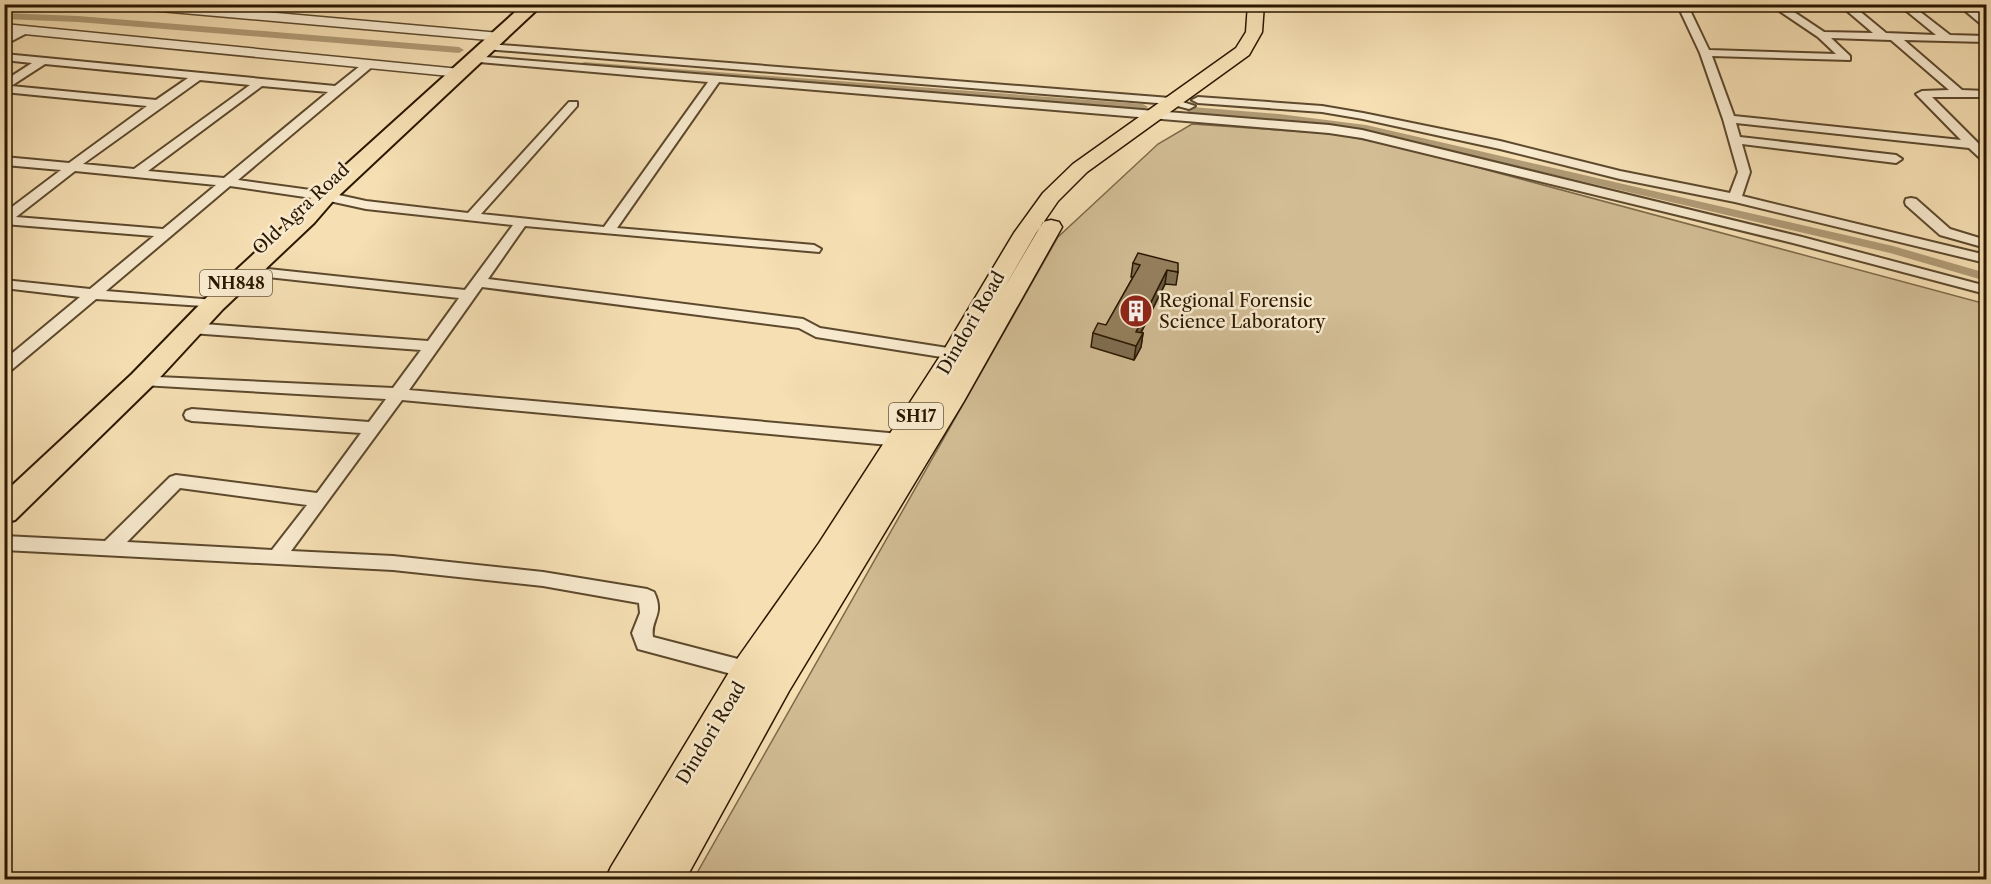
<svg xmlns="http://www.w3.org/2000/svg" width="1991" height="884" font-family="'Libre Caslon Text',serif">
<style>
.green{fill:#d2bd95;stroke:#7e6a4a;stroke-width:1.5}
.lines{fill:none;stroke-linecap:round;stroke-linejoin:round}
.canal{fill:#b09b76;fill-rule:evenodd}
.minor-casing{stroke:#5d492d;stroke-width:4}
.tertiary-casing{stroke:#5d492d;stroke-width:3}
.primary-casing{stroke:#2a1700;stroke-width:3}
.trunk-casing{stroke:#2a1700;stroke-width:4}
.minor{fill:#f8eace;fill-rule:evenodd}
.tertiary{fill:#f8eace;fill-rule:evenodd}
.primary{fill:#f5dfb3;fill-rule:evenodd}
.trunk{fill:#f5dfb3;fill-rule:evenodd}
.wall{fill:#7f6d50;stroke:#2a1700;stroke-width:1.5}
.shaded-wall{fill:#685941;stroke:#2a1700;stroke-width:1.5}
.building{fill:#947f5d;stroke:#2a1700;stroke-width:1.5}
.labels{text-anchor:middle;dominant-baseline:central;stroke-width:5;stroke-linejoin:round;paint-order:stroke}
.shield{fill:#f8eace;stroke:#68563e;stroke-width:1.5}
.shield-label{font-size:16px;font-weight:bold;fill:#2a1700}
.street-label{font-size:18px;fill:#2a1700;stroke:#f8eace}
.poi-label{font-size:18px;fill:#2a1700;stroke:#f8eace;text-anchor:start}
</style>
<rect width="100%" height="100%" fill="#f5dfb3"/>
<filter id="stains"><feTurbulence type="fractalNoise" baseFrequency=".00333" numOctaves="4"/><feColorMatrix values="0 0 0 0 .2 0 0 0 0 .09 0 0 0 0 .02 0 0 0 .5 -.17"/></filter>
<radialGradient id="worn" r=".72"><stop offset=".6" stop-color="#630" stop-opacity="0"/><stop offset="1" stop-color="#630" stop-opacity=".3"/></radialGradient>
<path class="green" d="M1192,124L1335,134L1398,146L1986,304V326L1980,337L1986,341V879L693,880L1058,237L1158,144Z"/>
<g class="lines">
<g class="canal">
<path d="M4,13L78,16L459,47L464,50L459,53L78,22L4,19Z"/>
<path d="M584,62L1143,104L1148,107L1143,110L581,67L579,65Z"/>
<path d="M1192,107L1279,114L1366,125L1893,246L1986,273V281L1890,253L1366,131L1188,112L1187,110Z"/>
</g>
<g class="minor-casing">
<g id="minor">
<path d="M1677,4H1687L1709,50L1836,54L1818,37L1769,4H1782L1824,32L1873,33L1839,4H1851L1886,33L1936,35L1898,4H1910L1950,35L1986,36V42L1904,40L1962,90L1986,91V97H1932L1986,151V161L1982,160L1969,148L1736,123L1740,137L1896,155L1902,159L1896,163L1742,144L1750,172L1742,196L1986,255V263L1735,202L1620,179L1500,149L1363,119L1322,112L1198,103L1192,100L1198,97L1322,106L1363,113L1500,141L1620,171L1730,193L1738,172L1723,119L1700,53ZM1831,38L1891,40L1949,90L1922,91L1916,94L1961,140L1734,116L1712,56L1850,60V56Z"/>
<path d="M1957,4H1969L1986,18V26L1982,25Z"/>
<path d="M25,27L29,28V32L4,45V37Z"/>
<path d="M489,44L1170,98L1195,106L1189,109L1170,104L485,49L484,47Z"/>
<path d="M4,54L335,86L365,62H373V66L238,180L325,192L366,201L468,213L569,102H577V106L481,214L604,227L708,82L468,61V57L472,56L1329,125L1362,130L1802,237L1986,286V294L1793,243L1362,138L1329,133L719,82L617,228L814,245L821,249L819,252L525,226L488,279L803,319L820,328L954,349L962,354L959,357L954,359L816,337L799,328L482,287L409,390L900,434L906,436L908,440L906,444L900,446L402,400L291,551L393,556L543,572L647,589L654,592C665,615 650,619 653,637L761,665L764,671L761,677L754,680L638,649L632,633L640,613L639,603L543,586L393,570L4,550V536L105,541L170,477L176,475L317,493L361,433L192,421L186,419L184,415L186,411L192,409L369,422L386,399L142,385L134,380L136,376L393,388L421,350L191,333L184,328L191,323L428,341L459,298L249,275L242,271L249,267L465,290L513,225L366,209L325,200L230,186L106,291L214,300L221,304L219,307L96,299L9,372L4,373V360L80,297L4,288V280L90,289L154,236L4,224V213L61,170L5,165L4,157L69,163L147,106L4,92V81L32,63L4,60ZM45,64L188,78L156,100L11,86ZM200,80L250,85L134,169L83,164ZM262,86L328,92L224,178L148,171ZM75,171L216,185L163,229L16,217ZM180,488L307,505L272,550L127,542Z"/>
<path d="M1911,198L1916,199L1950,229L1986,240V248L1940,235L1906,205L1905,202L1906,199Z"/>
</g>
</g>
<g class="tertiary-casing">
<g id="tertiary">
<path d="M120,4H175L500,33L507,37L500,41L126,8Z"/>
<path d="M4,24L460,69L467,73L460,77L4,32Z"/>
</g>
</g>
<g class="primary-casing">
<path id="primary" d="M1248,4H1264L1262,32L1249,55L1087,172L1058,201L1036,233L1003,290L1043,222L1051,220L1059,222L1062,227L964,401L789,691L685,880H605L611,867L737,659L819,543L942,353L1014,233L1043,193L1073,164L1236,48L1246,32Z"/>
</g>
<g class="trunk-casing">
<path id="trunk" d="M524,4H543L333,201L314,223L223,309L152,386L15,520L4,523V493L132,374L205,299L298,213L317,191Z"/>
</g>
<use href="#minor" class="minor"/>
<use href="#tertiary" class="tertiary"/>
<use href="#primary" class="primary"/>
<use href="#trunk" class="trunk"/>
</g>
<path class="wall" d="M1133,263L1178,272L1176,285L1165,284L1141,333H1143L1141,347L1134,360L1091,347L1093,333L1106,325L1133,277H1131Z"/>
<g class="shaded-wall">
<path d="M1167,270L1165,284L1134,346L1136,332Z"/>
<path d="M1143,333L1141,347L1134,360L1136,346Z"/>
</g>
<path class="building" d="M1138,253L1178,263V272L1167,270L1136,332L1143,333L1136,346L1093,333L1098,323L1106,325L1140,265L1133,263Z"/>
<defs>
<g id="building-disc" transform="scale(1.725)"><circle r="9.5" fill="#8f2418" stroke="#f8eace"/><path d="M-4-6H4V6H1V3H-1V6H-4ZM-2.5-4.3h1.7v1.8h-1.7ZM.8-4.3h1.7v1.8H.8ZM-2.5-1h1.7V.8h-1.7ZM.8-1h1.7V.8H.8Z" fill="#fff"/></g>
</defs>
<g fill-rule="evenodd">
<use href="#building-disc" x="1136" y="311"/>
</g>
<g class="labels">
<g class="shield">
<rect x="200" y="270" width="72" height="26" rx="4.5"/>
<rect x="889" y="403" width="54" height="26" rx="4.5"/>
</g>
<g class="shield-label">
<text x="236" y="283">NH848</text>
<text x="916" y="416">SH17</text>
</g>
<g class="street-label">
<text transform="translate(301 209) rotate(-43)">Old Agra Road</text>
<text transform="translate(971 323) rotate(-60)">Dindori Road</text>
<text transform="translate(711 733) rotate(-59)">Dindori Road</text>
</g>
<g class="poi-label">
<text x="1159" y="301">Regional Forensic<tspan x="1159" dy="21">Science Laboratory</tspan></text>
</g>
</g>
<rect width="1991" height="884" fill="none" stroke="#f5dfb3" stroke-width="24"/>
<rect x="6" y="6" width="1979" height="872" fill="none" stroke="#2a1700" stroke-width="3"/>
<rect x="12" y="12" width="1967" height="860" fill="none" stroke="#2a1700" stroke-width="1.5"/>
<rect width="100%" height="100%" filter="url(#stains)"/>
<rect width="100%" height="100%" fill="url(#worn)"/>
</svg>
